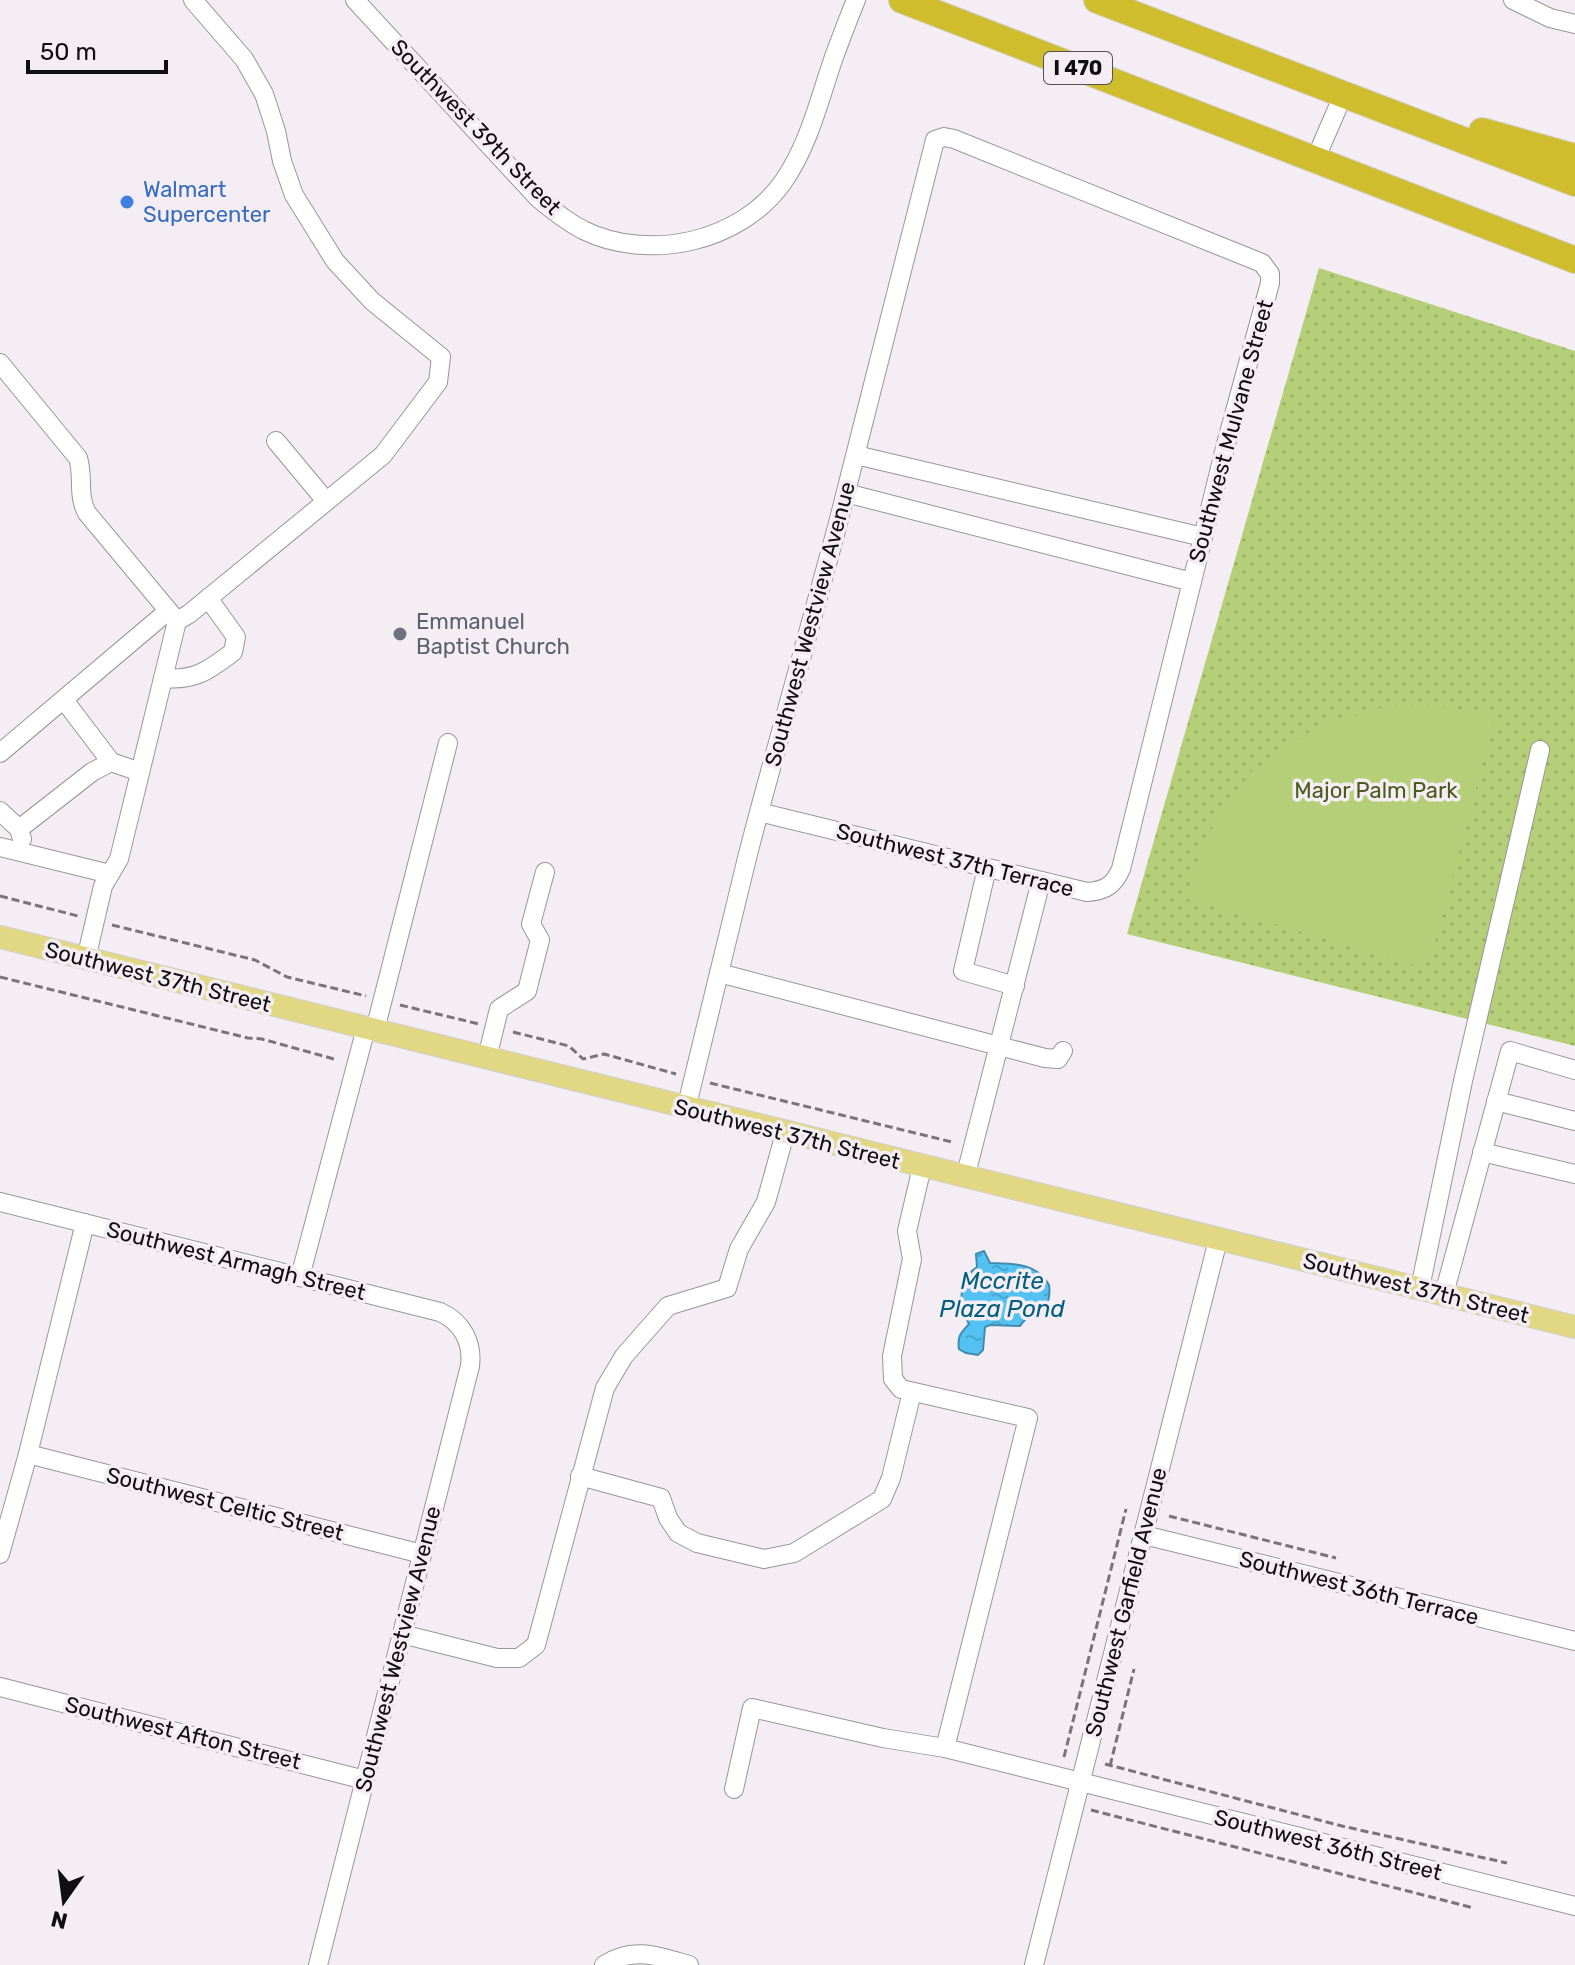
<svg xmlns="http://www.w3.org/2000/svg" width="1575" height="1965" font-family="Rubik,sans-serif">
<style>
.grass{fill:url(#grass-dots)}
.garden{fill:#b4cf77}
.water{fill:url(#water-ripples);stroke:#3f8cae;stroke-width:2}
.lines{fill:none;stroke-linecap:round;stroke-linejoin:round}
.minor-casing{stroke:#9b959b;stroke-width:20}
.major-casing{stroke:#cfcfcf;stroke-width:24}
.highway-casing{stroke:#cfcfcf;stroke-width:28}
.path{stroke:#787478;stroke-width:3;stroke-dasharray:8 4;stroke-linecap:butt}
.minor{stroke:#fff;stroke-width:18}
.major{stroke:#e2d782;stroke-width:22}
.highway{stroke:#cfbd2e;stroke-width:26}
.shop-dot{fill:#3f7fe0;stroke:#f4edf4;stroke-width:3}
.worship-dot{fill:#6b7280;stroke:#f4edf4;stroke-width:3}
.labels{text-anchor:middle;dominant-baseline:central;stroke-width:7;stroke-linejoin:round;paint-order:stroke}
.shield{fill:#f4edf4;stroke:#545154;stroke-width:2}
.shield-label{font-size:20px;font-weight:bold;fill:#100e10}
.street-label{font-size:22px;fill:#100e10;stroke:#f4edf4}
.shop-label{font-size:22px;fill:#366cbe;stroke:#f4edf4;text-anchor:start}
.worship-label{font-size:22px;fill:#5b616d;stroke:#f4edf4;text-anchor:start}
.park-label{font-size:22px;fill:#4a5b1b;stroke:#f4edf4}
.water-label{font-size:24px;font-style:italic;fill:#005f7f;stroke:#f4edf4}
</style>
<defs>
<pattern id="grass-dots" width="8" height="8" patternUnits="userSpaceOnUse" patternTransform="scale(2)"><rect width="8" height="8" fill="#b4cf77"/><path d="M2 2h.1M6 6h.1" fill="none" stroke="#9ab166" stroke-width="1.8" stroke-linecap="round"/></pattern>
<pattern id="water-ripples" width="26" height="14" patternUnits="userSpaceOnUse" patternTransform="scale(2)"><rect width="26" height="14" fill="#53c2f2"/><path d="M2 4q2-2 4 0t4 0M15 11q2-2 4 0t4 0" fill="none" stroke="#47a6ce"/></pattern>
</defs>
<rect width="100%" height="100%" fill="#f4edf4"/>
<path class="grass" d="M1319,268L1575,351V1046L1127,934Z"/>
<path class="garden" d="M1383,707H1447L1496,715L1433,950L1414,965L1184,898L1208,834L1250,773L1318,726Z"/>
<path class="water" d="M984,1251L990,1263C1013,1264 1036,1262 1049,1285C1053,1315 1031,1308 1020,1326L990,1325L985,1327L983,1350L978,1355L966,1353L959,1349C957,1336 961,1333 969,1324L961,1308L962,1288L967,1275L977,1267L976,1254Z"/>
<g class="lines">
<g class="minor-casing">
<g id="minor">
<path d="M355,0L538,198C552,210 566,221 583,230C648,262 740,243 783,182C809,145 819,100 834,57C841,38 848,19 856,0"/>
<path d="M1513,0L1550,18L1575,24"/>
<path d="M1315,160L1344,93"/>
<path d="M0,363L78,458C84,477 77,495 87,513L177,621"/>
<path d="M276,441L326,501"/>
<path d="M856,455L1203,537"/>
<path d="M846,493L1192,582"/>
<path d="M163,678C194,681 208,671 233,652L236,637L208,598"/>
<path d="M64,700L111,762L140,772"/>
<path d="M0,753L168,611"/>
<path d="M0,811L19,829L22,839"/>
<path d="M19,829L92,772L111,762"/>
<path d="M0,847L110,874"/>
<path d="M987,868L963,971L1015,986"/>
<path d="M86,959L103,886L119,859L177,621L189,614L383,455L438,382L441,357L372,301L335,261L294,195L282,161L276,131L264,94L244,59L193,0"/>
<path d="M719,973L1045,1058L1058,1059L1063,1051"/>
<path d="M375,1030L448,743"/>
<path d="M487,1058L499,1009L527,991L540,940L531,924L545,872"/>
<path d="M1496,1101L1575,1121"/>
<path d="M686,1109L748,854L759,812L837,527L935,140L944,137L954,139L1262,263L1270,274V283L1226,444L1121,869C1114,885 1105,891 1087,892L759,812"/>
<path d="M1482,1152L1575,1174"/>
<path d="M922,1167L907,1231L912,1259L892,1356L893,1379L901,1389L1028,1418L945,1748"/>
<path d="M965,1178L1041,881"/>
<path d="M0,1202L440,1312C462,1322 473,1342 470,1366L318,1965"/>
<path d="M300,1277L366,1028"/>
<path d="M1420,1288L1463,1081L1540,750"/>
<path d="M1444,1294L1510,1051L1575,1070"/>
<path d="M28,1454L422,1554"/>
<path d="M580,1476L661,1498L668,1518L678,1533L697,1543L764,1559L794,1553L882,1499L891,1478L912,1392"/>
<path d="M1144,1535L1575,1641"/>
<path d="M0,1554L28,1454L85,1223"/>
<path d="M402,1634L497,1658H519L536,1645L605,1388L624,1356L668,1306L727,1288L739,1249L766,1202L785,1133"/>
<path d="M0,1687L365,1780"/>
<path d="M734,1789L752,1708L883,1738L945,1748L1575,1906"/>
<path d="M604,1965C633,1946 658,1956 689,1965"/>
<path d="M1034,1965L1218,1240"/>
</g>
</g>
<g class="major-casing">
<path id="major" d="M0,937L1575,1327"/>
</g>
<g class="highway-casing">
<g id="highway">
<path d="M902,0L1575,260"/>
<path d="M1097,0L1575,183"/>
<path d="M1482,131L1575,157"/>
</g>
</g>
<g class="path">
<path d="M0,896L78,916"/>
<path d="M112,925L255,960L287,977L366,996"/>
<path d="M0,977L248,1038L262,1039L334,1059"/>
<path d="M400,1005L479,1024"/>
<path d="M513,1032L569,1046L583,1059L604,1054L676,1074"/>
<path d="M710,1083L952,1142"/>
<path d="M1169,1516L1336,1558"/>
<path d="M1064,1757L1126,1509"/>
<path d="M1105,1764L1342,1826L1507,1863"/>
<path d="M1110,1766L1134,1669"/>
<path d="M1091,1810L1474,1908"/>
</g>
<use href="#minor" class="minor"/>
<use href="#major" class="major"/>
<use href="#highway" class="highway"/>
</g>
<circle class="shop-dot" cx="127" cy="202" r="8"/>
<circle class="worship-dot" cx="400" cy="634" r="8"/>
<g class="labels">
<rect class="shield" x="1044" y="52" width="68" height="32" rx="6"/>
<g class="shield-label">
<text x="1078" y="68">I 470</text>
</g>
<g class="street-label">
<text transform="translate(476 127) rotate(46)">Southwest 39th Street</text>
<text transform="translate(1231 431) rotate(-75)">Southwest Mulvane Street</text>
<text transform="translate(810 624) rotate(-75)">Southwest Westview Avenue</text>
<text transform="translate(955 860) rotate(14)">Southwest 37th Terrace</text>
<text transform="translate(158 977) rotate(14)">Southwest 37th Street</text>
<text transform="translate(787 1134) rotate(14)">Southwest 37th Street</text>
<text transform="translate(236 1261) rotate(14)">Southwest Armagh Street</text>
<text transform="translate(1416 1288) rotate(14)">Southwest 37th Street</text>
<text transform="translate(225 1504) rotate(14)">Southwest Celtic Street</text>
<text transform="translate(1359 1588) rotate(14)">Southwest 36th Terrace</text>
<text transform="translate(1126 1602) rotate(-76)">Southwest Garfield Avenue</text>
<text transform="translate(398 1649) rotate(-76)">Southwest Westview Avenue</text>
<text transform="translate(183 1733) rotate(14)">Southwest Afton Street</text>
<text transform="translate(1328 1845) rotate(14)">Southwest 36th Street</text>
</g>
<g class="shop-label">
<text x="143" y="189">Walmart<tspan x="143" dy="25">Supercenter</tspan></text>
</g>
<g class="worship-label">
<text x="416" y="621">Emmanuel<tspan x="416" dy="25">Baptist Church</tspan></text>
</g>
<g class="park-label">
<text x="1376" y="790">Major Palm Park</text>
</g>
<g class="water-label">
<text x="1002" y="1281">Mccrite<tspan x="1002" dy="28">Plaza Pond</tspan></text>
</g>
</g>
<g transform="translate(64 1901) rotate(194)" stroke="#f4edf4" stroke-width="6" paint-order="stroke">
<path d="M0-6L14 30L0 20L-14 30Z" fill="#100e10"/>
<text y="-12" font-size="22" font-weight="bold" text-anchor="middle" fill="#100e10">N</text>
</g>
<path d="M28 60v12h138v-12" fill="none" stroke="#100e10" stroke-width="4"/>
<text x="40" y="60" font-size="24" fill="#100e10" stroke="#f4edf4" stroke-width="6" paint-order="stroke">50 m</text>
</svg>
